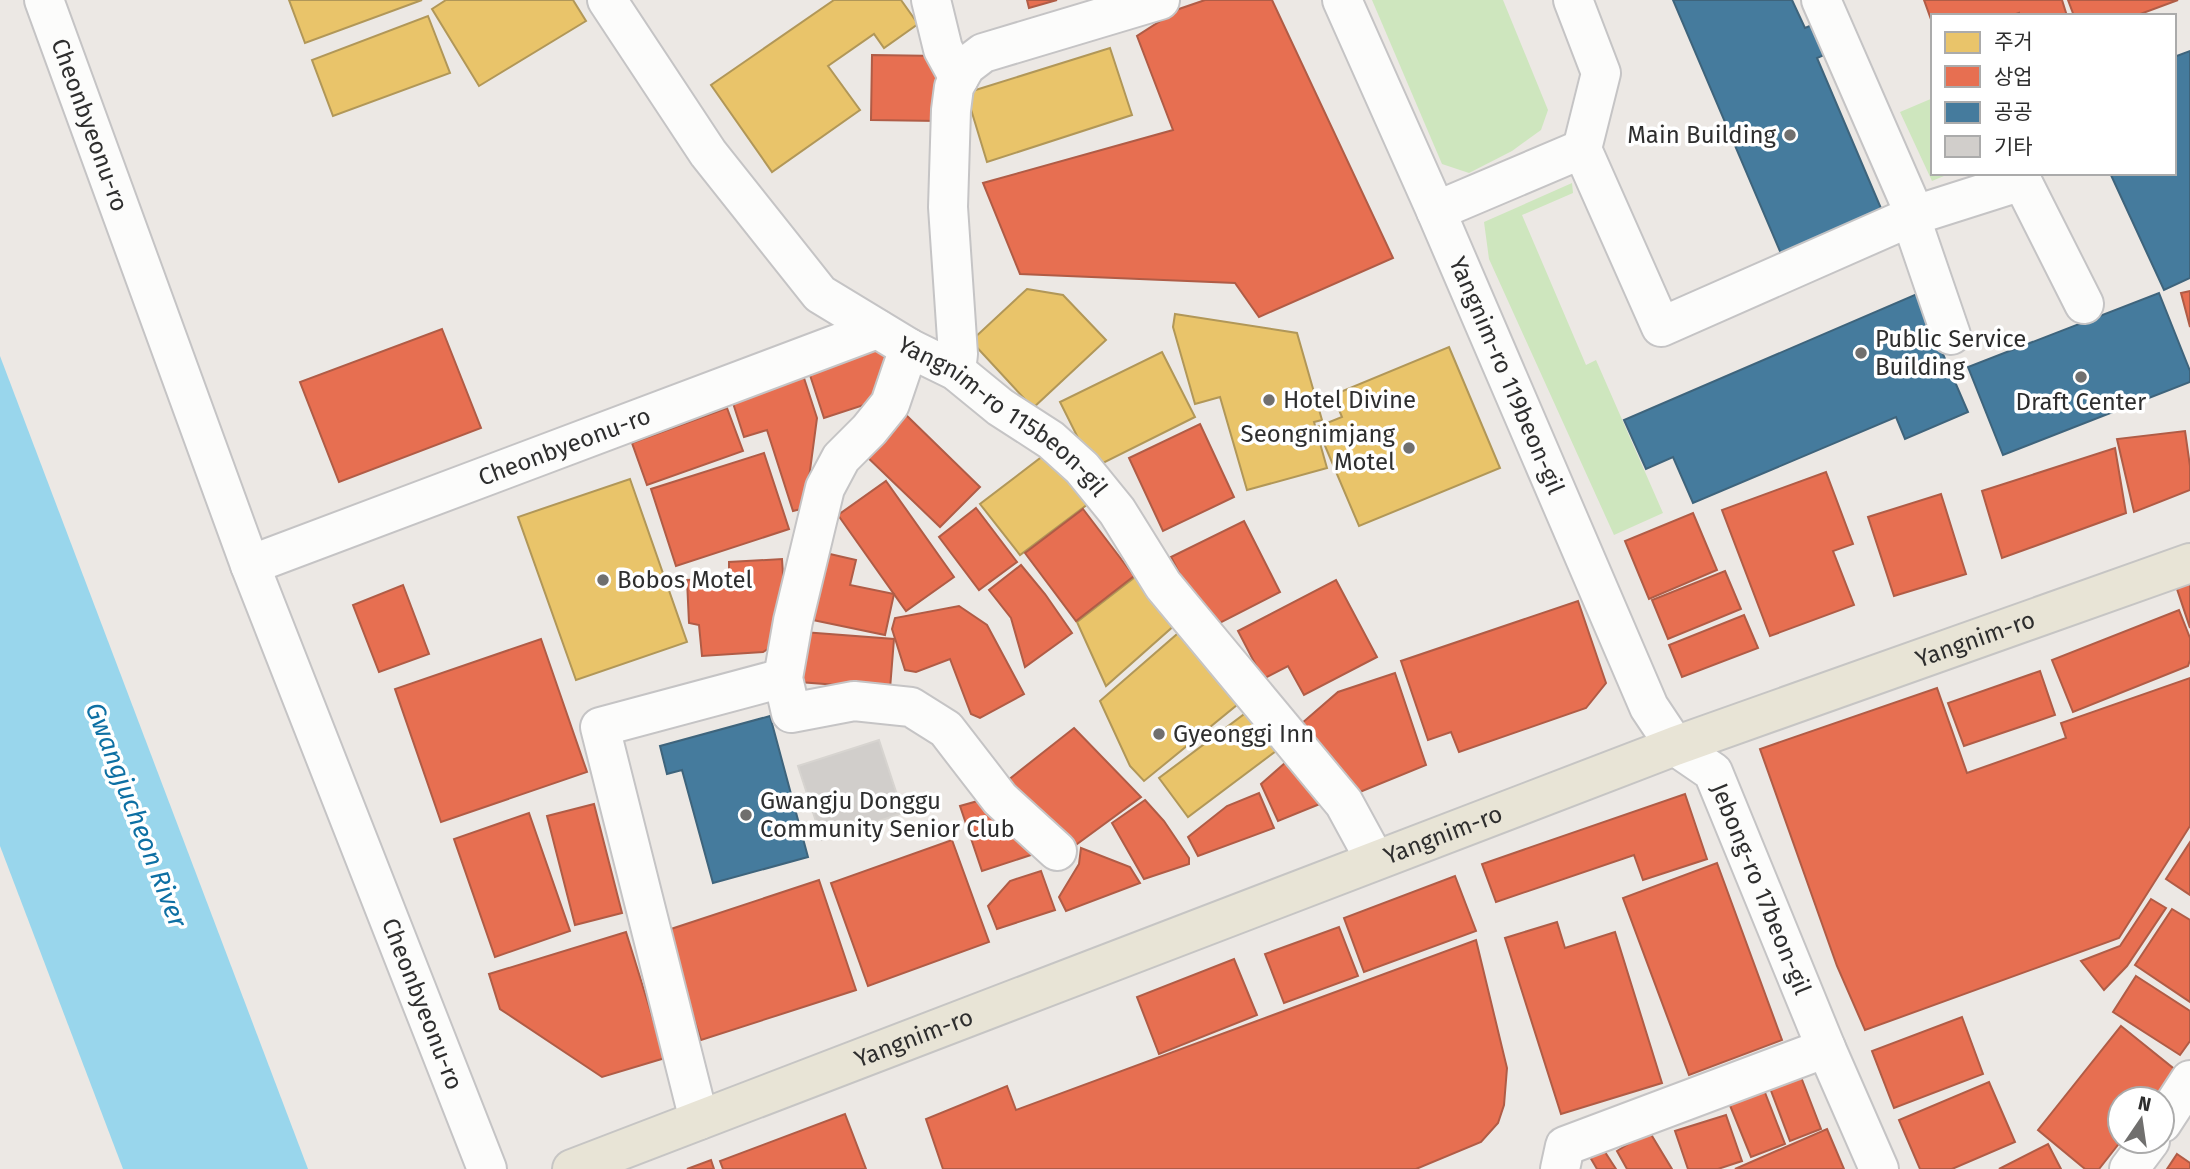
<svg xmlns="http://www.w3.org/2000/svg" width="2190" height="1169" font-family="'Fira Sans','Noto Sans KR',sans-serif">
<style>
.green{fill:#cee6be}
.water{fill:#99d6ec}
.homes{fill:#e9c46a;stroke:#b19758;stroke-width:2}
.shops{fill:#e76f51;stroke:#b05c46;stroke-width:2}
.public{fill:#457b9d;stroke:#3e647c;stroke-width:2}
.building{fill:#d1cecb;stroke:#d7d4d0;stroke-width:2}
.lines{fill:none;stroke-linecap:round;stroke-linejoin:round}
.minor-casing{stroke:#c5c4c5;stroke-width:42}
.major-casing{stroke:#c6c5c4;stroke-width:42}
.minor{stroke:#fcfcfb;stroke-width:38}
.major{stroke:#e8e4d6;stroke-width:38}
.poi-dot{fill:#706f6e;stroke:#fff;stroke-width:2.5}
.labels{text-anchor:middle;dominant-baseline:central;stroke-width:7;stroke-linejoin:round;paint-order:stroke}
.street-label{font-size:24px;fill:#2e2e2e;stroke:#fff}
.poi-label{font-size:24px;fill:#2e2e2e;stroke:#fff;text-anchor:start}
.water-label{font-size:26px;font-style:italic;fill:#0d6fa3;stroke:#fff}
</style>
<rect width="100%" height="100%" fill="#ece8e4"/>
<g class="green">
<path d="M1372,0H1503L1548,110L1541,130L1512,151L1469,173L1442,164Z"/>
<path d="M1933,98V173H1951L1932,181L1900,112Z"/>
<path d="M1572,183L1573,193L1522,215L1586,365L1596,360L1663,513L1614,535L1489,259L1484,222Z"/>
</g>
<path class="water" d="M0,356L308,1169H123L0,846Z"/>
<g class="homes">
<path d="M289,0H422L305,43Z"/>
<path d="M446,0H573L586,21L479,86L432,9Z"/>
<path d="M834,0H901L918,24L884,48L874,34L828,66L860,110L772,172L711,85Z"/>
<path d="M428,16L450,73L333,116L312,60Z"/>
<path d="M1110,48L1132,115L987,162L966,93Z"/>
<path d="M1027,289L1063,295L1106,340L1033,408L971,341Z"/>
<path d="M1175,314L1297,333L1322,420L1314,422L1327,468L1247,490L1220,397L1195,404L1173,327Z"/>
<path d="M1449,347L1500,468L1359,526L1317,427L1342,417L1333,395Z"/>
<path d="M1162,352L1195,417L1093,468L1060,402Z"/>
<path d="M1052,449L1092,501L1020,555L980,504Z"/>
<path d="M630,479L687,642L576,680L518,517Z"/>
<path d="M1139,574L1177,623L1106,686L1077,622Z"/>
<path d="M1184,628L1243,700L1144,781L1130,766L1100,701Z"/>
<path d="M1251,709L1280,748L1188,817L1159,778Z"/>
</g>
<g class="shops">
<path d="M1027,0H1057L1029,8Z"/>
<path d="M1205,0H1272L1393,258L1259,317L1235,283L1020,274L983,183L1173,130L1137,36L1179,9Z"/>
<path d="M1924,0H2062L2067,16H2019V13L2010,16H1933V25Z"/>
<path d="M2068,0H2178L2135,16H2074Z"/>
<path d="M872,55L940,56L939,121L871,120Z"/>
<path d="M2190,291V327L2181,293Z"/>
<path d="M442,329L481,428L339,482L300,382Z"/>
<path d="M881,347L888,367L873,402L824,418L808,369Z"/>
<path d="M803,375L817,418L805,508L793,511L767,430L744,437L731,397Z"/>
<path d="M727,408L743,451L647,485L632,443Z"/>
<path d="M903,412L980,487L940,527L863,453Z"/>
<path d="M1200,424L1234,497L1163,531L1129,458Z"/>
<path d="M2185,431L2190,466V490L2134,512L2117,439Z"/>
<path d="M2115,448L2126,513L2002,558L1982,491Z"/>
<path d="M764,453L789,529L676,566L651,489Z"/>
<path d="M1826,472L1853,544L1833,551L1854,605L1770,636L1722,510Z"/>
<path d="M886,481L954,577L906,611L838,515Z"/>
<path d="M1941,494L1966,574L1894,596L1868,517Z"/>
<path d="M976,508L1017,562L979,590L939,537Z"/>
<path d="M1083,509L1134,576L1076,621L1025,553Z"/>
<path d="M1693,513L1717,570L1649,599L1625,541Z"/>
<path d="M1244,521L1280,592L1208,629L1171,557Z"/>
<path d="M817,551L856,560L850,585L894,594L885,635L803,618Z"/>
<path d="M782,559L787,637L763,652L702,656L699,625L689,623L687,580L729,578V562Z"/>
<path d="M1021,565L1045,594L1072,633L1025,667L1011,618L989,590Z"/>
<path d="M1725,571L1741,609L1668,639L1652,600Z"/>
<path d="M1336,580L1377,657L1304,695L1288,666L1263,679L1238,631Z"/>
<path d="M2190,581V628L2176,586Z"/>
<path d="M403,585L429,654L379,672L353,605Z"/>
<path d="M1578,601L1606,683L1586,708L1459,752L1451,732L1428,740L1401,661Z"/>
<path d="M959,606L987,625L1024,694L980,718L971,714L950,659L916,672L905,670L892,629L895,618Z"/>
<path d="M2179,610L2190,638V660L2188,666L2073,712L2052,660Z"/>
<path d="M1744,615L1758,648L1682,677L1669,645Z"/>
<path d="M803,632L894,639L890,689L799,682Z"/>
<path d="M541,639L587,772L441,822L395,689Z"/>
<path d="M2040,671L2055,715L1964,746L1948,703Z"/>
<path d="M1395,673L1426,765L1350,796L1294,730L1338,692Z"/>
<path d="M2190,678V826L2119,938L1865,1030L1837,966L1760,749L1937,688L1967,773L2066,738L2061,723Z"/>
<path d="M1074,728L1141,797L1073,847L998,788Z"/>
<path d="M1294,755L1332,799L1278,821L1261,784Z"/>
<path d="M1259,793L1274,828L1198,856L1188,837L1227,806Z"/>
<path d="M1685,794L1707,859L1643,880L1634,855L1496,902L1482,864Z"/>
<path d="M985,799L1034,854L982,871L960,806Z"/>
<path d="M1145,800L1164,821L1189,858V864L1144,879L1112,823Z"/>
<path d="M594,804L622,913L575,925L547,816Z"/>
<path d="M529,813L570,931L495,957L454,839Z"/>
<path d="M952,840L989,942L868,986L831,883Z"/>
<path d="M2190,842V895L2166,879Z"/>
<path d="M1081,848L1130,867L1140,883L1066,911L1059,897L1079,864Z"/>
<path d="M1717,863L1782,1040L1689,1075L1623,898Z"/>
<path d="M1041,871L1055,910L997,929L988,906L1010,881Z"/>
<path d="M1455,876L1476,931L1364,972L1344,918Z"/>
<path d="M819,880L856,990L701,1040L665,931Z"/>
<path d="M2151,899L2166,908L2127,966L2104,990L2081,961L2120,946Z"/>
<path d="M2172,909L2190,920V1002L2135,965Z"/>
<path d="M1557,922L1565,948L1615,932L1662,1083L1561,1114L1505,938Z"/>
<path d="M1339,927L1358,976L1284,1003L1265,954Z"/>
<path d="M626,932L665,1058L602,1077L500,1009L489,974Z"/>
<path d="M1476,940L1507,1068L1504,1105L1498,1123L1481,1142L1416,1169H943L926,1119L1007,1086L1016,1110Z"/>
<path d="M1234,959L1257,1015L1159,1054L1137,997Z"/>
<path d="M2136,976L2190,1011V1041L2180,1055L2113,1012Z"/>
<path d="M1962,1017L1983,1074L1894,1108L1872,1051Z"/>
<path d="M2121,1026L2178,1072L2156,1099H2120L2121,1141L2099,1169H2085L2038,1130Z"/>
<path d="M1801,1077L1821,1129L1790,1141L1770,1088Z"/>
<path d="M1989,1082L2015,1142L1952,1169H1920L1899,1120Z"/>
<path d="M1764,1090L1785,1144L1751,1157L1729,1103Z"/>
<path d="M845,1114L866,1169H723L720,1161Z"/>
<path d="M1726,1115L1742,1161L1718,1169H1688L1675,1131Z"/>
<path d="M1827,1129L1844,1169H1735Z"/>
<path d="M1649,1131L1672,1169H1627L1617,1151Z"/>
<path d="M2048,1144L2061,1169H1999Z"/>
<path d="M1603,1149L1616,1169H1597L1590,1157Z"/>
<path d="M2177,1154L2190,1163V1169H2167Z"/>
<path d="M711,1160L714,1169H687Z"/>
</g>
<g class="public">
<path d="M1673,0H1792L1805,28L1812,25L1824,55L1817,58L1883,213L1782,256Z"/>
<path d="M2190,51V278L2164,290L2110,173H2174V57Z"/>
<path d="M2159,293L2190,371V382L2003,455L1968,367Z"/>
<path d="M1917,294L1968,412L1905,439L1896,417L1693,503L1673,457L1646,469L1624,420Z"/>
<path d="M770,716L808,857L713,883L682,770L667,774L660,746Z"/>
</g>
<path class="building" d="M879,740L903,813L822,840L798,766Z"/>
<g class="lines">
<g class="minor-casing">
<g id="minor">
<path id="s1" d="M44,0L250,565L487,1169"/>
<path id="s2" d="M607,0L708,153L820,294L909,348L956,371L1000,407L1051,440L1082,468L1117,511L1163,585L1344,803L1375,860"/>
<path d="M931,0L943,49L959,78L966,66L983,53L1160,0"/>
<path id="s3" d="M1342,0L1436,211L1649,707L1675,746L1713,772L1826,1048L1879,1169"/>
<path d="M1573,0L1601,73L1582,149L1661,327L1915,215L2022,181L2084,304"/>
<path d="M1821,0L1915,215V230L1951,335"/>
<path d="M1436,211L1582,149"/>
<path d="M909,348L890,404L869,430L841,458L825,488L793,621L783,678L791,713L854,701L911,707L946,729L1000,799L1057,851"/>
<path d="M956,371L958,354L948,207L951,110L954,87L959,78"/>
<path id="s4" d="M250,565L877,329"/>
<path d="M699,1120L600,727L783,678"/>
<path d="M2162,1123L2190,1080"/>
<path d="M1560,1169L1565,1146L1826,1048"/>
<path d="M2129,1169L2150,1141"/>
</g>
</g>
<g class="major-casing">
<g id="major">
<path id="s5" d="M572,1169L1675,746L2190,563"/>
</g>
</g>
<use href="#minor" class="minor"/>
<use href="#major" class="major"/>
</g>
<g class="poi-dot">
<circle cx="1790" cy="135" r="7"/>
<circle cx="1861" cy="353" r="7"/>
<circle cx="2081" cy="377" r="7"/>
<circle cx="1269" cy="400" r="7"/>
<circle cx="1409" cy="448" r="7"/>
<circle cx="603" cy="580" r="7"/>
<circle cx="1159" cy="734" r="7"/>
<circle cx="746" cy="815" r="7"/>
</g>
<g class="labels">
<g class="street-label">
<text stroke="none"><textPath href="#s1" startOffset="133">Cheonbyeonu-ro</textPath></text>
<text stroke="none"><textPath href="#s3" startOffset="410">Yangnim-ro 119beon-gil</textPath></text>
<text stroke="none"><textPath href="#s2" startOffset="584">Yangnim-ro 115beon-gil</textPath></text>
<text stroke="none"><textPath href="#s4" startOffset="336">Cheonbyeonu-ro</textPath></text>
<text stroke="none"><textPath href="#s5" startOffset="1500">Yangnim-ro</textPath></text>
<text stroke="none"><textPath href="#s5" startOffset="933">Yangnim-ro</textPath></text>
<text stroke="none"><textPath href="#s3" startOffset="990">Jebong-ro 17beon-gil</textPath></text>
<text stroke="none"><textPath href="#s1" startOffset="1073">Cheonbyeonu-ro</textPath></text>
<text stroke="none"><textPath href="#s5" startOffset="366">Yangnim-ro</textPath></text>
</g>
<g class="poi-label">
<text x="1776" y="135" text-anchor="end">Main Building</text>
<text x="1875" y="339">Public Service<tspan x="1875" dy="28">Building</tspan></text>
<text x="1283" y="400">Hotel Divine</text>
<text x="2081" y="402" text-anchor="middle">Draft Center</text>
<text x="1395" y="434" text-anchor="end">Seongnimjang<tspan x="1395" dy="28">Motel</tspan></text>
<text x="617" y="580">Bobos Motel</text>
<text x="1173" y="734">Gyeonggi Inn</text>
<text x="760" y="801">Gwangju Donggu<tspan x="760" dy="28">Community Senior Club</tspan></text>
</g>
<g class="water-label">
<text transform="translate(136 815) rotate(69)">Gwangjucheon River</text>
</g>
</g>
<rect x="1931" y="14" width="245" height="161" fill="#ffffff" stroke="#ababab" stroke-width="2"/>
<rect x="1945" y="32" width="35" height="21" fill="#e9c46a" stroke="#ababab" stroke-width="2"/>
<text x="1994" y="49" font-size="21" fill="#2e2e2e">주거</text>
<rect x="1945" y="66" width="35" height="21" fill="#e76f51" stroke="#ababab" stroke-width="2"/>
<text x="1994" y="84" font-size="21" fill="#2e2e2e">상업</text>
<rect x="1945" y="102" width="35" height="21" fill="#457b9d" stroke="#ababab" stroke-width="2"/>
<text x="1994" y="119" font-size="21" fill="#2e2e2e">공공</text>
<rect x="1945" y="136" width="35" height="21" fill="#d1cecb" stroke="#ababab" stroke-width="2"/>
<text x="1994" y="154" font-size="21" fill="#2e2e2e">기타</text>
<g transform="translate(2141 1120) rotate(13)"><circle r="33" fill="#ffffff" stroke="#ababab" stroke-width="2"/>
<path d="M0-5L12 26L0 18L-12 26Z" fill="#706f6e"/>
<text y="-10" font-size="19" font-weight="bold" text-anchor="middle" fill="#2e2e2e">N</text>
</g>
</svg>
